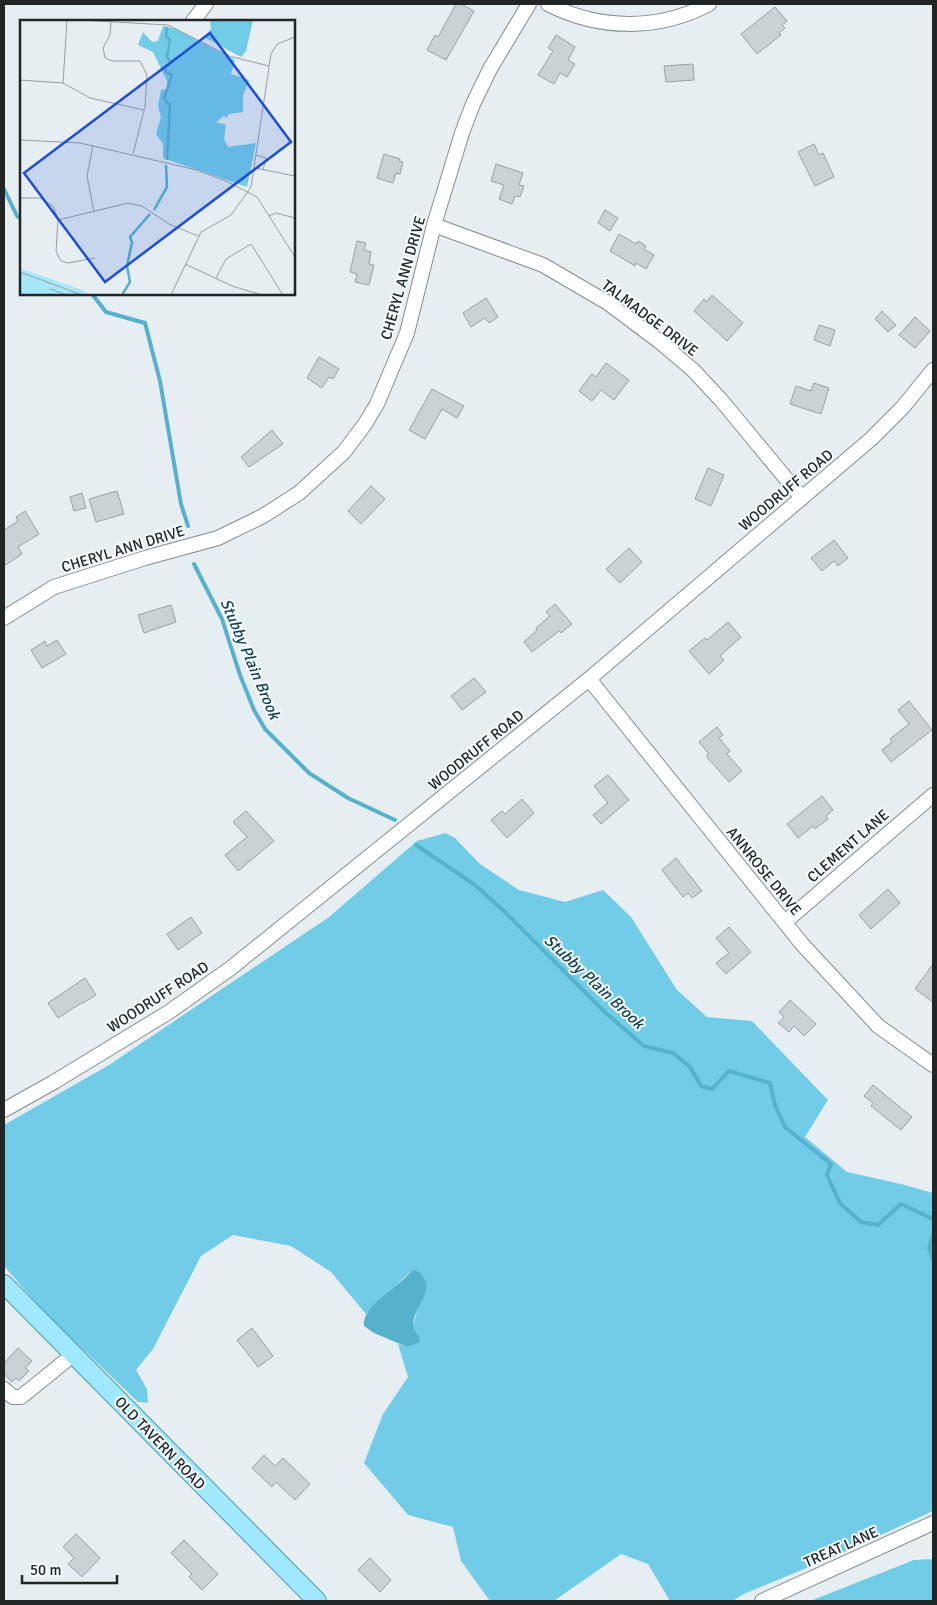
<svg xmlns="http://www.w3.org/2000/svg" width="937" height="1605" font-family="Signika,sans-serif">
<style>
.forest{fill:#71cde7}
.water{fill:#56b2cc}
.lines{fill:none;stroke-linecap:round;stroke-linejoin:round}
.stream{stroke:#56b2cc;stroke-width:4}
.building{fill:#cad2d5;stroke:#99a0a3}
.minor-casing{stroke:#858d8f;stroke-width:16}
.major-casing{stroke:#4b9bb1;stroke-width:20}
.minor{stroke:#fff;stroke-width:14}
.major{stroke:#a0e9fd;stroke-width:18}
.labels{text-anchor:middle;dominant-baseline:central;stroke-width:4;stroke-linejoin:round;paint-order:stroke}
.street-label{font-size:15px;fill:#222526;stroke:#f3fbfe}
.water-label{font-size:16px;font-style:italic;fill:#143e4a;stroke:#f3fbfe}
.inset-river{fill:none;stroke:#56b2cc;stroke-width:2.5}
.inset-road{fill:none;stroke:#989ea0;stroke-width:1}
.view{fill:#1d4ed8;fill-opacity:0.15;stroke:#1d4ed8;stroke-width:2.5}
.inset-edge{fill:none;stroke:#222526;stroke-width:2.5}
</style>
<rect width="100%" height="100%" fill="#e6eef1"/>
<g class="forest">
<path d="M445,833L455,838L480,864L519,890L565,902L603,890L631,917L677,990L707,1017L752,1021L828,1100L805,1137L847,1172L901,1184L933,1193V1511L833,1557L746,1593L732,1601H670L648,1564L621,1554L554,1601H490L461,1561L453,1527L408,1515L364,1463L383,1414L408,1377L398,1344L407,1347L415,1332L413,1326L418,1307L411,1271L366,1314L331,1272L291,1246L233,1235L201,1256L153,1349L136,1370L147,1389L148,1403L138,1402L45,1313L4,1266V1125L109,1065L329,917L417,841Z"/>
<path d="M933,1559V1601H810L914,1560Z"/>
</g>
<path class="water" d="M415,1270L421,1273L427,1284C426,1287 426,1292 424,1296C419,1309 406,1323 419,1336L420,1342L407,1347L374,1333L364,1326C361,1306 400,1287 411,1271Z"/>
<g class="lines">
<g class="stream">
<path d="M4,189L17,216L21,219"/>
<path d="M92,294L106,312L145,323L160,381L181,504L188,526"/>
<path d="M194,564L222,619L240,675L254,710L265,729L309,773L348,798L395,820"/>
<path d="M416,845L475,885L504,911L607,1014L644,1046L673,1053L690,1067L701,1086L712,1089L729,1071L770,1083L775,1105L785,1127L831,1164L827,1175L840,1203L861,1222L878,1225L901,1204L933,1219"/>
<path d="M933,1234L929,1248L933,1259"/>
</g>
</g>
<g class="building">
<path d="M456,4H461L474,11L446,60L427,50L435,35L438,37Z"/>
<path d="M775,7L787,21L782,25L785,28L779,33L781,35L757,54L741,34Z"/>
<path d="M556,35L575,47L568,60L575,64L567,77L560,73L554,84L538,75L553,51L548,48Z"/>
<path d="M693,64L694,80L666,82L664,66Z"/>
<path d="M814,144L819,155L823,153L834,177L815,186L798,152Z"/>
<path d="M384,154L400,159L399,161L403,162L400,174L396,173L393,183L377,178Z"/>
<path d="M496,164L523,173L519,185L524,186L520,197L515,196L512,204L499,199L504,185L491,181Z"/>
<path d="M605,210L618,218L610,231L598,223Z"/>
<path d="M619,234L636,244L638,241L646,246L644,249L654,255L646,269L636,263L635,266L610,251Z"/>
<path d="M357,241L366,243L364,250L371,252L369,264L374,265L369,285L355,282L357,274L350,272Z"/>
<path d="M712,295L743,323L727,341L694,311L704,299L706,302Z"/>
<path d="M486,298L498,317L489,323L485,318L471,327L463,313Z"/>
<path d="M882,311L896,325L888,332L875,319Z"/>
<path d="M915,317L930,331L915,348L899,335Z"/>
<path d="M819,325L835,330L830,346L814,340Z"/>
<path d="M319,357L339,369L333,379L329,377L322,388L307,378Z"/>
<path d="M606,363L629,380L614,400L601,390L592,401L579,391L592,374L596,377Z"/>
<path d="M814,383L829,388L821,414L790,404L796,386L811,391Z"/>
<path d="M432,389L464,406L457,418L442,409L425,439L409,430Z"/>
<path d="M272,430L283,444L249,467L241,457Z"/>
<path d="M708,468L724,475L711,506L695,499Z"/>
<path d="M371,486L385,499L361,524L348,511Z"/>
<path d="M117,491L124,514L96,522L89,499Z"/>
<path d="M82,493L86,508L74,511L70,497Z"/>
<path d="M25,511L39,534L18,547L22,554L4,566V530L18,521L16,517Z"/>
<path d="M834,540L848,558L838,566L834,561L822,571L811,558Z"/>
<path d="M629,548L642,562L620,583L606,569Z"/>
<path d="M555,604L572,624L561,633L559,631L532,652L524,642L537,630L536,628L550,616L546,612Z"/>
<path d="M171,605L176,622L144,633L138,615Z"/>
<path d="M728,622L741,637L720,656L724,660L709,674L689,651L705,638L707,640Z"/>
<path d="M57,640L66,654L42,668L31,650L45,641L47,646Z"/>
<path d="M474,678L486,692L462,710L451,696Z"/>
<path d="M909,701L932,730L891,762L882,750L892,742L890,739L909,724L898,710Z"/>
<path d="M717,727L723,735L719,738L730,751L727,754L742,771L729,782L706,756L709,754L699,742Z"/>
<path d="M608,775L629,800L601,824L593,815L608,803L594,786Z"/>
<path d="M822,796L833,810L826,816L828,819L815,829L813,826L798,838L787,824Z"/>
<path d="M522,799L534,813L507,838L491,820L502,811L505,814Z"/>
<path d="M246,811L274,841L238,871L225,855L247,837L233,822Z"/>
<path d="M676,858L702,891L692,898L688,893L683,897L662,870Z"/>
<path d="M888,889L900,903L871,929L859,915Z"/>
<path d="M191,917L202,933L178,950L167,934Z"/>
<path d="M729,927L751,952L726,974L716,963L729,953L716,938Z"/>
<path d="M933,964V1002L915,989Z"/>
<path d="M85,978L96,995L83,1003V1002L58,1018L48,1003Z"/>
<path d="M790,1000L816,1024L804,1036L794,1026L789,1032L778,1023L784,1017L779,1012Z"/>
<path d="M873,1085L912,1117L901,1130L871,1106L873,1103L864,1096Z"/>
<path d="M252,1328L273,1356L258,1367L237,1340Z"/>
<path d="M18,1348L32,1361L25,1368L29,1371L19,1381L16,1378L12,1382L4,1374V1363Z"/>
<path d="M264,1455L275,1466L283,1458L310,1484L295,1500L276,1482L272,1487L252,1468Z"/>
<path d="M76,1534L100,1558L82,1577L68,1564L74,1558L63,1547Z"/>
<path d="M184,1540L218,1574L202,1590L189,1577L192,1574L171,1553Z"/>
<path d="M370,1558L391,1580L380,1592L358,1570Z"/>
</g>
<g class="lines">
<g class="minor-casing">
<g id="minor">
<path d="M548,4C599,30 658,31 709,4"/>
<path d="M193,21L206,4"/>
<path d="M434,225L543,265L608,303L660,342L693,370L721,400L802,498"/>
<path d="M4,618L54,587L145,558L218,538L263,516L299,493L344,452L365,424L377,404L407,333L434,225L462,133L473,104L490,69L529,4"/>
<path d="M589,679L802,944L878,1026L933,1065"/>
<path d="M785,922L933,795"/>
<path d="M4,1110L54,1082L169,1012L231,968L589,679L871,439L903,407L933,370"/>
<path d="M4,1389L13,1397H21L74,1354"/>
<path d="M762,1601L933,1523"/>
</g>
</g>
<g class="major-casing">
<path id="major" d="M4,1284L317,1601"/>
</g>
<use href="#minor" class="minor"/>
<use href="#major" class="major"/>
</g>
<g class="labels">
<g class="street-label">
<text transform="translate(403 278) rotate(-74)">CHERYL ANN DRIVE</text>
<text transform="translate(650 318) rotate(37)">TALMADGE DRIVE</text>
<text transform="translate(786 490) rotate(-40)">WOODRUFF ROAD</text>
<text transform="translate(123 549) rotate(-17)">CHERYL ANN DRIVE</text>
<text transform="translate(476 750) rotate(-39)">WOODRUFF ROAD</text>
<text transform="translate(848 846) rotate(-41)">CLEMENT LANE</text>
<text transform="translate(764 871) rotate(51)">ANNROSE DRIVE</text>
<text transform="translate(158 997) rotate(-33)">WOODRUFF ROAD</text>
<text transform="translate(160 1443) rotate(46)">OLD TAVERN ROAD</text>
<text transform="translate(841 1547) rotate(-24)">TREAT LANE</text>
</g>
<g class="water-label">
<text transform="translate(250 659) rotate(67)">Stubby Plain Brook</text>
<text transform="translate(594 982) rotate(43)">Stubby Plain Brook</text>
</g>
</g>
<g transform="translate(20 20)">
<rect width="275" height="275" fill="#e6eef1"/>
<path d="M2,249L65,271L66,275H0Z" fill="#a6e7fb"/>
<path d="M190,0H233L226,31L221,37L184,17L191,9ZM143,6L156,9L215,40L211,54L229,60L223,76V92L209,94L206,98L204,96L196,102L206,105L204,119L208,127L236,123L227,167L143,138V124L136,114L141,97L138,86L141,70L147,69V61L133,32L118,25L123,12L132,22L138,21Z" fill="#71cde7"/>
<path class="inset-river" d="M147,7L146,16L150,20L147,37L151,42L145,47L146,52L152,55L144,78L150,86L147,140M134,190L147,167L146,145M102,275L110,262L107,246L112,222L110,217L130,194"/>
<path class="inset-road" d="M60,0L148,5L209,36L249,46M91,2L90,15L83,28L85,38L92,41H120L127,55L125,87L113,134M0,60L43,63L70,78L124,90M43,63L47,0M0,120L60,123L177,150L206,161L237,177L275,237M73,125L67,156L74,192M236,135L246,138L243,150M235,148L275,156M0,178H20L33,186L38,200L36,232L41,241L48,243L75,238M249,196L256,193L275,198M38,200L108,183L122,186L149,204L178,216M165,244L212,266L242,275M0,252L62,275M196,258L206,239L231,224L263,275M30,269L47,275M151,275L181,212L211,195L231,167L251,34L257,24L275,17"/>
<path class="view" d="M190,13L271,122L85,262L4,153Z"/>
<rect width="275" height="275" class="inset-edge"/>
</g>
<rect width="937" height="1605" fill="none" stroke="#222526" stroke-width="10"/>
<path d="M22 1575v8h95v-8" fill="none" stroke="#222526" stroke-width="2.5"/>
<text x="30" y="1575" font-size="15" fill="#222526" stroke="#f3fbfe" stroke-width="4" paint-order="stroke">50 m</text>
</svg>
